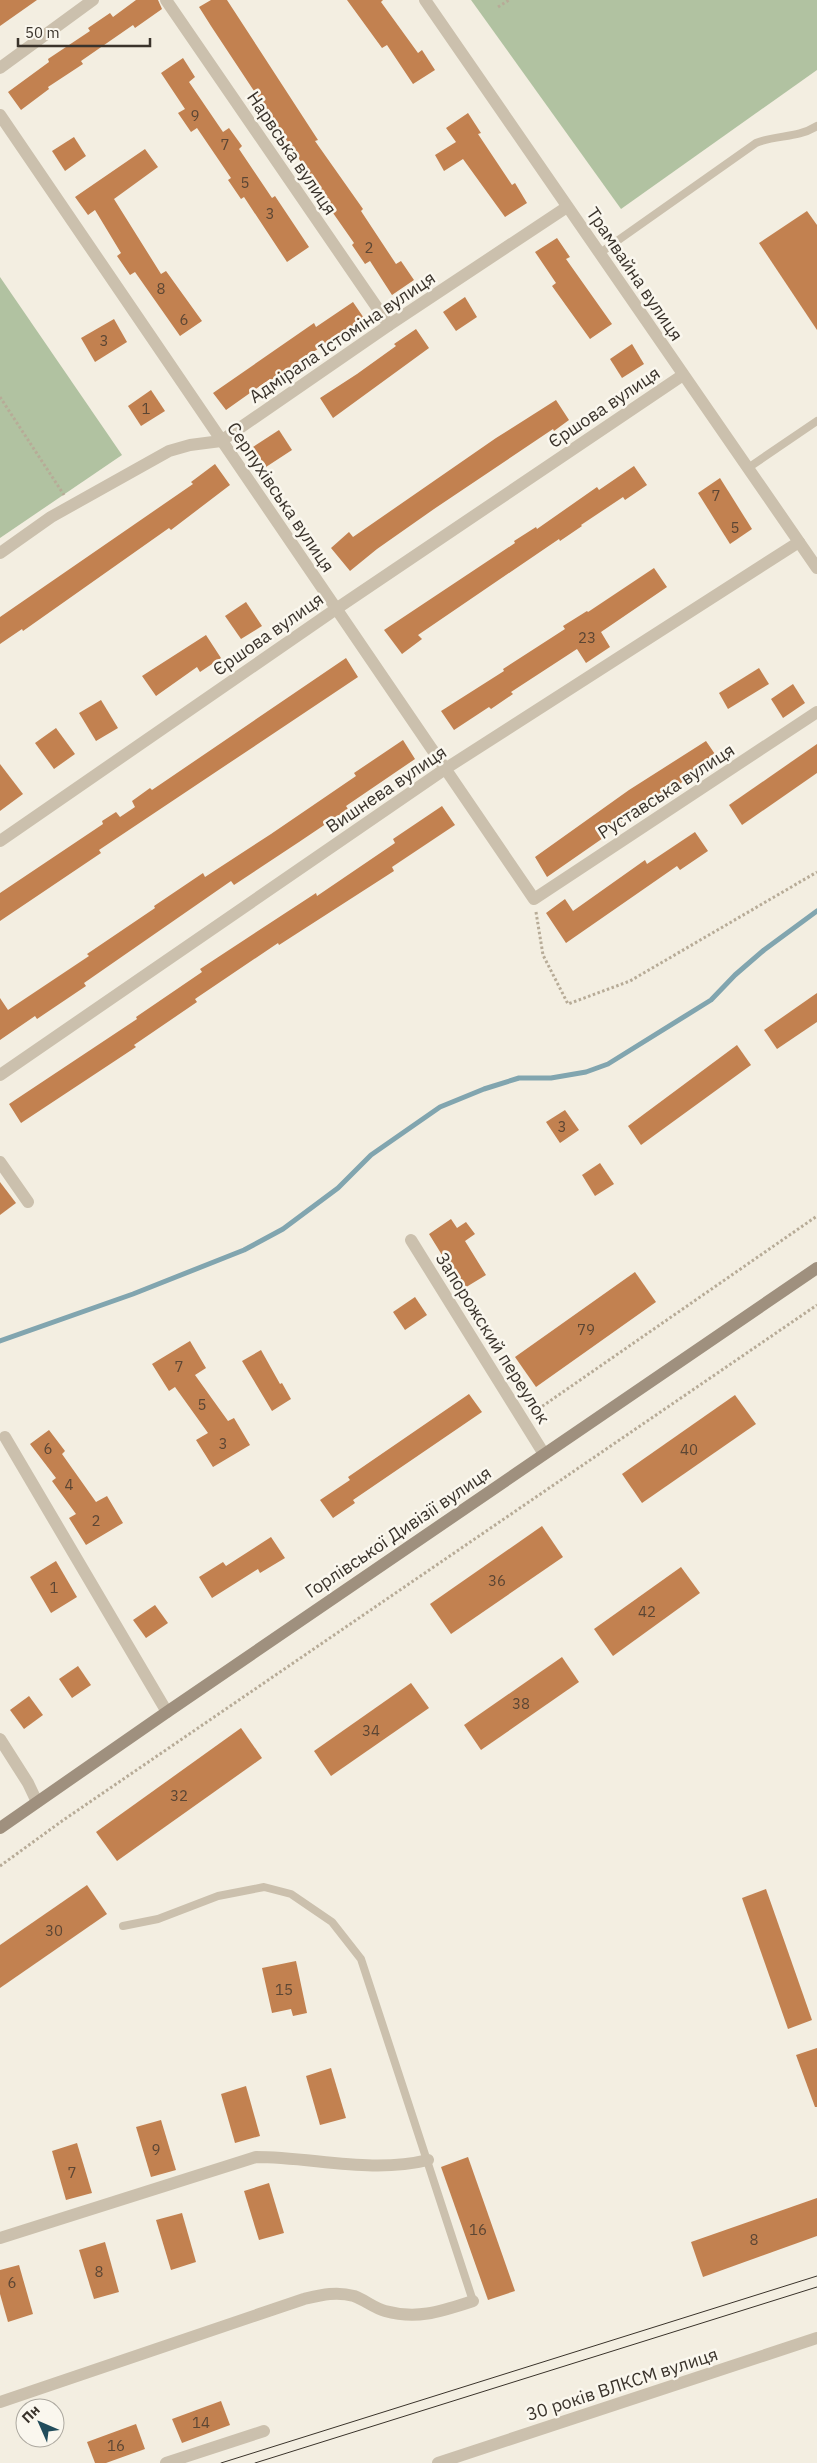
<svg xmlns="http://www.w3.org/2000/svg" width="817" height="2463" font-family="'IBM Plex Sans',sans-serif">
<style>
.green{fill:#b1c2a1}
.lines{fill:none;stroke-linecap:round;stroke-linejoin:round}
.stream{stroke:#81a5af;stroke-width:5}
.building{fill:#c28150}
.path{stroke:#b7ab97;stroke-width:3;stroke-dasharray:2.5 2.5;stroke-linecap:butt}
.lane{stroke:#cbc0ad;stroke-width:8}
.street{stroke:#cbc0ad;stroke-width:12}
.secondary{stroke:#9f907e;stroke-width:12}
.tram{stroke:#3a332b;stroke-width:1}
.labels{text-anchor:middle;dominant-baseline:central;stroke-width:5;stroke-linejoin:round;paint-order:stroke}
.number-label{font-size:15px;fill:#5c4634}
.street-label{font-size:18px;fill:#3a332b;stroke:#faf7ee}
</style>
<rect width="100%" height="100%" fill="#f3eee1"/>
<g class="green">
<path d="M471,0H817V70L621,209Z"/>
<path d="M0,277L122,455L0,538Z"/>
</g>
<g class="lines">
<path class="stream" d="M0,1341L133,1294L244,1250L283,1229L338,1188L371,1155L440,1107L484,1089L519,1078H551L586,1072L608,1064L711,1000L735,975L764,950L817,911"/>
</g>
<g class="building">
<path d="M0,0H37L0,26Z"/>
<path d="M136,0H158L162,9L135,28L133,25L81,61L83,64L48,87L49,89L21,110L8,92L49,62L48,59L90,31L88,28L110,13L113,17Z"/>
<path d="M211,0H227L318,140L315,141L363,209L361,211L396,264L401,261L414,280L392,295L370,261L365,264L352,245L354,243L305,173L307,171L211,26L199,7Z"/>
<path d="M347,0H383L381,2L418,53L422,50L435,70L413,84L387,45L382,48Z"/>
<path d="M183,58L195,77L189,82L223,132L229,128L242,146L239,149L272,198L275,196L309,247L287,262L244,197L241,199L228,180L231,178L197,128L191,132L178,113L185,109L161,73Z"/>
<path d="M468,113L481,133L478,134L512,185L515,183L527,203L505,217L463,159L444,171L435,155L456,142L446,128Z"/>
<path d="M74,137L86,156L65,171L52,151Z"/>
<path d="M145,149L158,167L114,199L161,274L166,271L202,321L180,336L135,272L130,275L117,256L121,253L95,210L88,215L75,197Z"/>
<path d="M807,211L817,225V330L759,243Z"/>
<path d="M557,238L570,257L566,259L612,324L590,339L552,286L556,283L535,252Z"/>
<path d="M465,297L477,317L456,331L443,312Z"/>
<path d="M353,302L366,321L344,336L342,333L271,380L270,379L226,410L213,393L314,323L316,327Z"/>
<path d="M114,319L127,342L95,362L81,338Z"/>
<path d="M416,329L429,348L333,418L320,398L357,374L396,346L394,344Z"/>
<path d="M632,344L644,364L622,378L610,359Z"/>
<path d="M151,390L165,411L141,426L128,406Z"/>
<path d="M556,400L569,420L554,431L553,429L434,509L377,549L350,571L331,548L349,532L353,537L496,438Z"/>
<path d="M279,430L292,450L266,467L253,447Z"/>
<path d="M215,464L230,485L171,530L169,528L23,631L22,629L0,644V617L193,484L191,482Z"/>
<path d="M634,466L647,485L625,500L623,497L581,525L582,526L560,541L559,539L418,635L422,639L402,654L384,630L515,543L514,541L536,527L537,529L597,487L599,490Z"/>
<path d="M720,478L752,529L730,544L698,493Z"/>
<path d="M654,568L667,587L601,632L610,647L586,663L577,649L511,692L513,694L491,709L489,707L454,730L441,711L504,671L503,669L565,629L563,626L587,611L588,612Z"/>
<path d="M246,602L262,626L241,639L225,616Z"/>
<path d="M206,635L221,658L200,672L197,667L156,696L142,676Z"/>
<path d="M346,658L358,677L99,850L101,853L0,921V893L103,824L102,821L116,812L120,817L135,807L132,801L150,788L152,790Z"/>
<path d="M759,668L769,684L728,709L719,693Z"/>
<path d="M793,684L805,703L783,718L771,699Z"/>
<path d="M101,700L118,728L96,741L79,713Z"/>
<path d="M56,728L75,754L54,769L35,743Z"/>
<path d="M403,740L415,759L346,806L348,809L299,842L234,885L231,881L84,983L86,986L37,1019L35,1016L0,1040V998L8,1010L89,956L87,954L155,908L154,906L203,873L205,877L271,834L356,776L354,773Z"/>
<path d="M706,741L719,760L697,775L696,773L604,834L606,836L547,877L535,857L629,790Z"/>
<path d="M817,744V773L742,825L729,805Z"/>
<path d="M0,764L23,794L0,811Z"/>
<path d="M442,806L455,825L392,867L394,871L279,945L278,943L195,999L197,1002L134,1045L136,1047L21,1123L9,1104L137,1019L136,1017L202,972L200,969L316,893L317,896L395,843L393,839Z"/>
<path d="M695,832L708,851L680,870L677,866L566,943L546,913L565,899L573,911L645,860L647,864Z"/>
<path d="M817,993V1022L777,1049L764,1030Z"/>
<path d="M737,1045L751,1065L641,1145L628,1126Z"/>
<path d="M565,1110L579,1130L560,1143L546,1122Z"/>
<path d="M600,1163L614,1184L595,1196L582,1175Z"/>
<path d="M0,1182L16,1203L0,1215Z"/>
<path d="M451,1219L457,1228L466,1222L475,1234L465,1241L486,1275L463,1289L429,1234Z"/>
<path d="M635,1272L656,1302L536,1387L515,1357Z"/>
<path d="M415,1297L427,1315L405,1330L393,1312Z"/>
<path d="M190,1341L206,1368L195,1375L228,1421L234,1418L250,1445L213,1467L196,1440L208,1433L175,1387L169,1391L152,1364Z"/>
<path d="M261,1350L280,1384L282,1383L291,1399L272,1411L242,1361Z"/>
<path d="M469,1394L482,1412L353,1500L355,1503L333,1518L320,1500L350,1480L348,1477Z"/>
<path d="M735,1395L756,1424L642,1503L622,1474Z"/>
<path d="M49,1430L65,1451L62,1454L96,1502L107,1496L123,1523L86,1545L69,1518L76,1514L52,1481L56,1478L30,1444Z"/>
<path d="M542,1526L563,1557L451,1634L430,1604Z"/>
<path d="M271,1537L285,1558L260,1573L258,1569L212,1598L199,1577L223,1562L226,1566Z"/>
<path d="M56,1561L77,1597L51,1613L30,1577Z"/>
<path d="M681,1567L700,1593L613,1656L594,1629Z"/>
<path d="M155,1605L168,1623L146,1638L133,1620Z"/>
<path d="M562,1657L579,1682L481,1750L464,1725Z"/>
<path d="M78,1666L91,1685L72,1698L59,1679Z"/>
<path d="M411,1683L429,1708L331,1776L314,1751Z"/>
<path d="M29,1696L43,1715L24,1729L10,1710Z"/>
<path d="M241,1728L262,1758L117,1861L96,1832Z"/>
<path d="M87,1885L107,1914L0,1988V1945Z"/>
<path d="M766,1889L812,2020L788,2029L742,1898Z"/>
<path d="M296,1961L307,2013L293,2016L291,2009L272,2013L262,1968Z"/>
<path d="M817,2048V2107H815L796,2055Z"/>
<path d="M331,2068L346,2118L320,2125L306,2076Z"/>
<path d="M246,2086L260,2136L235,2143L221,2094Z"/>
<path d="M161,2120L176,2170L151,2177L136,2127Z"/>
<path d="M77,2143L92,2193L66,2200L52,2151Z"/>
<path d="M468,2157L515,2291L488,2300L441,2167Z"/>
<path d="M269,2183L284,2233L259,2240L244,2191Z"/>
<path d="M817,2198V2236L703,2277L691,2242Z"/>
<path d="M182,2213L196,2262L171,2270L156,2220Z"/>
<path d="M105,2242L119,2292L94,2299L79,2250Z"/>
<path d="M19,2265L33,2314L8,2322L0,2294V2270Z"/>
<path d="M221,2401L230,2425L182,2443L172,2419Z"/>
<path d="M136,2424L145,2449L106,2463H95L87,2442Z"/>
</g>
<g class="lines">
<g class="path">
<path d="M498,7L509,0"/>
<path d="M0,397L64,495"/>
<path d="M536,912L543,955L568,1004L630,981L817,872"/>
<path d="M534,1412L817,1216"/>
<path d="M0,1866L62,1821L817,1305"/>
</g>
<g class="lane">
<path d="M600,253L756,143C778,134 796,139 817,126"/>
<path d="M748,468L817,421"/>
<path d="M123,1926L158,1919L218,1896L264,1887L291,1894L332,1922L361,1959L473,2301"/>
</g>
<g class="street">
<path d="M166,0L389,325"/>
<path d="M425,0L817,568"/>
<path d="M0,68L93,0"/>
<path d="M0,115L534,899L817,712"/>
<path d="M0,553L51,517L169,451L190,445L221,441L389,325L567,207"/>
<path d="M0,841L336,609L683,375"/>
<path d="M0,1075L445,769L799,542"/>
<path d="M0,1162L28,1202"/>
<path d="M411,1240L544,1454"/>
<path d="M5,1437L167,1712"/>
<path d="M0,1739L28,1783L37,1802"/>
<path d="M0,2238L256,2157C313,2157 371,2174 428,2160"/>
<path d="M0,2402L304,2299C321,2295 336,2291 354,2296C365,2300 374,2308 385,2311C418,2320 442,2311 473,2301"/>
<path d="M166,2463L264,2431"/>
<path d="M438,2463L817,2338"/>
</g>
<path class="secondary" d="M0,1828L167,1712L817,1268"/>
<g class="tram">
<path d="M221,2463L817,2276"/>
<path d="M255,2463L817,2287"/>
</g>
</g>
<g class="labels">
<g class="number-label">
<text x="195" y="115">9</text>
<text x="225" y="144">7</text>
<text x="245" y="182">5</text>
<text x="270" y="213">3</text>
<text x="369" y="247">2</text>
<text x="161" y="288">8</text>
<text x="184" y="319">6</text>
<text x="104" y="340">3</text>
<text x="146" y="408">1</text>
<text x="716" y="495">7</text>
<text x="735" y="527">5</text>
<text x="587" y="637">23</text>
<text x="562" y="1126">3</text>
<text x="586" y="1329">79</text>
<text x="179" y="1366">7</text>
<text x="202" y="1404">5</text>
<text x="223" y="1443">3</text>
<text x="48" y="1448">6</text>
<text x="689" y="1449">40</text>
<text x="69" y="1484">4</text>
<text x="96" y="1520">2</text>
<text x="497" y="1580">36</text>
<text x="54" y="1587">1</text>
<text x="647" y="1611">42</text>
<text x="521" y="1703">38</text>
<text x="371" y="1730">34</text>
<text x="179" y="1795">32</text>
<text x="54" y="1930">30</text>
<text x="284" y="1989">15</text>
<text x="156" y="2149">9</text>
<text x="72" y="2172">7</text>
<text x="478" y="2229">16</text>
<text x="754" y="2239">8</text>
<text x="99" y="2271">8</text>
<text x="12" y="2282">6</text>
<text x="201" y="2422">14</text>
<text x="116" y="2445">16</text>
</g>
<g class="street-label">
<text transform="translate(292 153) rotate(56)">Нарвська вулиця</text>
<text transform="translate(635 274) rotate(56)">Трамвайна вулиця</text>
<text transform="translate(342 337) rotate(-34)">Адмірала Істоміна вулиця</text>
<text transform="translate(604 407) rotate(-34)">Єршова вулиця</text>
<text transform="translate(281 497) rotate(56)">Серпухівська вулиця</text>
<text transform="translate(268 634) rotate(-35)">Єршова вулиця</text>
<text transform="translate(386 789) rotate(-34)">Вишнева вулиця</text>
<text transform="translate(666 791) rotate(-33)">Руставська вулиця</text>
<text transform="translate(493 1338) rotate(58)">Запорожский переулок</text>
<text transform="translate(398 1532) rotate(-34)">Горлівської Дивізії вулиця</text>
<text transform="translate(622 2384) rotate(-18)">30 років ВЛКСМ вулиця</text>
</g>
</g>
<g transform="translate(40 2423) rotate(315)"><circle r="24" fill="#faf7ee" stroke="#ada9a0"/>
<path d="M0-4L9 19L0 12L-9 19Z" fill="#214c5b"/>
<text y="-8" font-size="14" font-weight="bold" text-anchor="middle" fill="#3a332b">Пн</text>
</g>
<path d="M18 38v8h132v-8" fill="none" stroke="#3a332b" stroke-width="2.5"/>
<text x="25" y="38" font-size="15" fill="#3a332b" stroke="#faf7ee" stroke-width="4" paint-order="stroke">50 m</text>
</svg>
